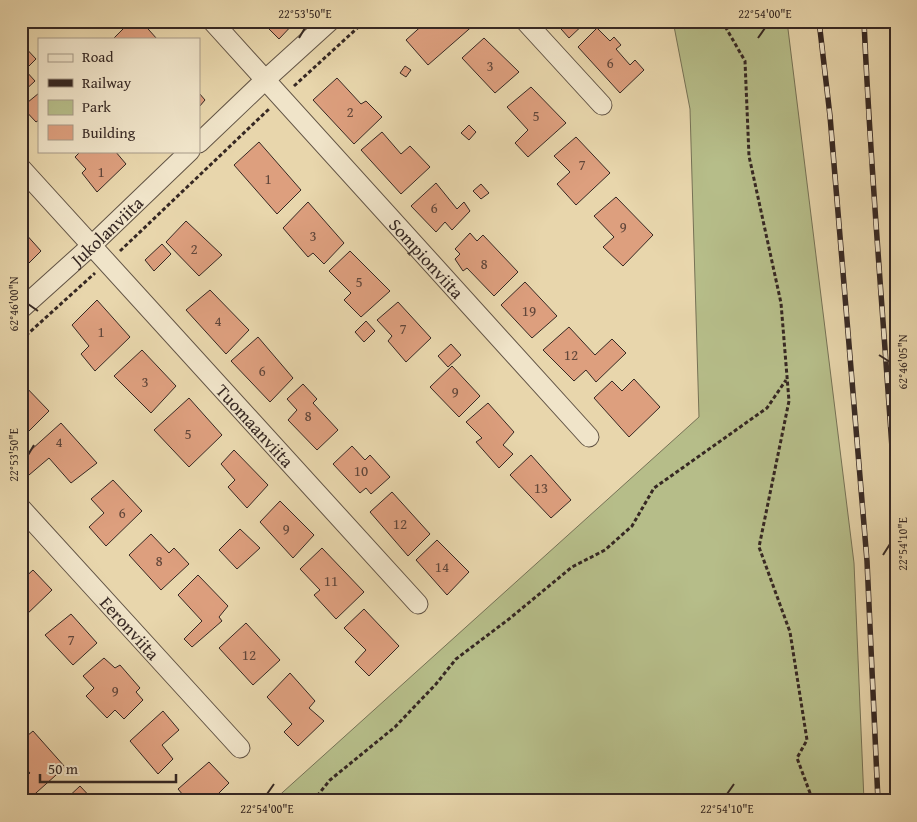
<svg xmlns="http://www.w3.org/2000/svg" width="917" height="822" font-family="'Gentium Book Plus',serif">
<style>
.green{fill:#b6bd89;stroke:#767256}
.building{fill:#dd9f7e;stroke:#362823}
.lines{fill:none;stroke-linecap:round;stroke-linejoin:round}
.minor-casing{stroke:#625445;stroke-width:21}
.path{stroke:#362823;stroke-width:3;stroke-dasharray:4 2.5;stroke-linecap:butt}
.minor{stroke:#f0e4c9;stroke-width:19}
.rail-casing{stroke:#362823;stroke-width:5.5}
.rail{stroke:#f0e4c9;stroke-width:4;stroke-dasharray:11;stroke-linecap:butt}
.ticks{fill:none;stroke:#362823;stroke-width:2}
.labels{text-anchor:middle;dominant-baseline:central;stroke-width:4;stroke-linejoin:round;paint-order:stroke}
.number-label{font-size:15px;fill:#60463a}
.street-label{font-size:18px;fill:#362823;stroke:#f0e4c9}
.neatline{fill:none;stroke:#362823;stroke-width:2}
.ticks-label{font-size:12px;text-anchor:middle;fill:#362823}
</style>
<rect width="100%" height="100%" fill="#e8d6ac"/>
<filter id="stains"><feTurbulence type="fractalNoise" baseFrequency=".004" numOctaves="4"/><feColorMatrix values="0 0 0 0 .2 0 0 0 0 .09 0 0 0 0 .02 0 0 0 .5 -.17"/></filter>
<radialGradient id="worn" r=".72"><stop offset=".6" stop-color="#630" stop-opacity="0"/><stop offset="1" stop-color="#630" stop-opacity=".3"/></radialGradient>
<path class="green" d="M673,21H787L854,563L864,801H273L699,417L690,109Z"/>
<g class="building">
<path d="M131,21H141L157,39H113Z"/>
<path d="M261,21H296L279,39Z"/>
<path d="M427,21H474L476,23L428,65L406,40Z"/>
<path d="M554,21H587L569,38Z"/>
<path d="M597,28L610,41L614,37L621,45L616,49L630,65L635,60L644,70L620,93L578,47Z"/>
<path d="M484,38L519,72L495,93L462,58Z"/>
<path d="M21,43L36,59L25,70L35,81L21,94Z"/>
<path d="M405,66L411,70L406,77L400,73Z"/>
<path d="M337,78L361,104L366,101L382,117L354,144L313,100Z"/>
<path d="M531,87L566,123L528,157L515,143L528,130L507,107Z"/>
<path d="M39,93V120L36,122L22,107Z"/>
<path d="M199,93L205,100L199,107Z"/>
<path d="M469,125L476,132L469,140L461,133Z"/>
<path d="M382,132L401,154L410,146L430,167L401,194L361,150Z"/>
<path d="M576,137L610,173L576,205L557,184L570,172L554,156Z"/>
<path d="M259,142L301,190L277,214L234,165Z"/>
<path d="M81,151H115L126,164L97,192L82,173L86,169L75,157Z"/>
<path d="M436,183L457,209L464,202L470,211L452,230L445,222L436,232L411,206Z"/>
<path d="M481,184L489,193L481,199L473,191Z"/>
<path d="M616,197L653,235L623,266L603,247L614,237L594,216Z"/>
<path d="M308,202L344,243L324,264L313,253L308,257L283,228Z"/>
<path d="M186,221L222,255L199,276L166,242Z"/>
<path d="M24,232L41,251L21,271V235Z"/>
<path d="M470,233L477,241L483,235L518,272L494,296L467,268L463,271L455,259L460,254L455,249Z"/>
<path d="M162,244L171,254L154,271L145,260Z"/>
<path d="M350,251L390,291L361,317L344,300L351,293L329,271Z"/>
<path d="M525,282L557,316L532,338L501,305Z"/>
<path d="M210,290L249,330L226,354L186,310Z"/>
<path d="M97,300L130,337L95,371L81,354L89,346L72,325Z"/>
<path d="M398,302L431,338L406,362L388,341L392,336L377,320Z"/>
<path d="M366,321L375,331L364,342L355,332Z"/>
<path d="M569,327L595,355L612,339L626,353L596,382L586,370L574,381L543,350Z"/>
<path d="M258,337L293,378L270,402L231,361Z"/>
<path d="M451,344L461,355L448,367L438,356Z"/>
<path d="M142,350L176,386L151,413L114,376Z"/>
<path d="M452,366L480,396L459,417L430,387Z"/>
<path d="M634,379L660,407L629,437L594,398L612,381L622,391Z"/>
<path d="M21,382L49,411L21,439Z"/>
<path d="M303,384L317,399L313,403L338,430L317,450L288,420L297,410L287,399Z"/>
<path d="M189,398L222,435L189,467L154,430Z"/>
<path d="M488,403L514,432L503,445L513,454L499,468L476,442L482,438L466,422Z"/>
<path d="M61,423L97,463L71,483L49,458L29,475L21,466V459Z"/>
<path d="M352,446L365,460L370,455L390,477L371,494L366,488L360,493L333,464Z"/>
<path d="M234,450L268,485L247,508L228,487L235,480L221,464Z"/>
<path d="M531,455L571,500L551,518L510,475Z"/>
<path d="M113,480L142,511L106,546L89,527L104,513L91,499Z"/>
<path d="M392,492L430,534L408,556L370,512Z"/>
<path d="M280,501L314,535L293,558L260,522Z"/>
<path d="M240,529L260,548L237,569L219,550Z"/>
<path d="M151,534L169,553L174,548L189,564L161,590L129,555Z"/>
<path d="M437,540L469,572L447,595L416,560Z"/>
<path d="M322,548L364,592L336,619L314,595L320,590L300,569Z"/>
<path d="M33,570L52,590L24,617L21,614V578L22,580Z"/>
<path d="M198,575L228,606L219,617L222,621L192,647L184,639L202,621L178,595Z"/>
<path d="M364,609L399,646L369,676L355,662L366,650L344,628Z"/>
<path d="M71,614L97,643L73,665L45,635Z"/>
<path d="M246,623L280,660L253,685L219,648Z"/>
<path d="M104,658L115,668L120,665L140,688L136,692L143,700L124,719L115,710L107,718L86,696L94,688L83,676Z"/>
<path d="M290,673L315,701L309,708L324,721L298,746L284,732L292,724L267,697Z"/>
<path d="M163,711L179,730L162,745L173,759L158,774L130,741Z"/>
<path d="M33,731L65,767L27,801H23L21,799V781L30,773L21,763V741Z"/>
<path d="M209,762L229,783L218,794L223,801H188L178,789Z"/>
<path d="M80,786L94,801H64Z"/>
</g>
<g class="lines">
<g class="minor-casing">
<g id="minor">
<path id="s1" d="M212,21L589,437"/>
<path d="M525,21L602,105"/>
<path d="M199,143L265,80L330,21"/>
<path id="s2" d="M21,168L418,604"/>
<path id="s3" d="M21,309L91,246L190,151"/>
<path id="s4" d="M21,508L240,748"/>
</g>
</g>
<g class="path">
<path d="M722,21L745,61L749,156L781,303L789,401L759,547L790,632L807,740L797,758L813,801"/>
<path d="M887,21L896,31"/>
<path d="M294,86L365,21"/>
<path d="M120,251L269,109"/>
<path d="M21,340L95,273"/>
<path d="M313,801L330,780L395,727L436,684L456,659L509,619L572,567L605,550L632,526L654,488L767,408L786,380"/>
</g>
<use href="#minor" class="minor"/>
<g class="rail-casing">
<g id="rail">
<path d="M819,21L830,116L867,561L878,801"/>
<path d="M864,21C871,184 886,346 896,509"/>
</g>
</g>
<use href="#rail" class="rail"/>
</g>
<path class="ticks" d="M299,38L305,28M758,38L765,28M28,304L38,311M879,355L890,362M28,455L34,445M883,555L890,544M267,794L274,784M727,794L734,784"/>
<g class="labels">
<g class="number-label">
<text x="610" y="62">6</text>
<text x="490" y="65">3</text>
<text x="350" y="111">2</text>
<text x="536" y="115">5</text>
<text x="582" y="164">7</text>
<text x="101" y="171">1</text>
<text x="268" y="178">1</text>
<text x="434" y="207">6</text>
<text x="623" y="226">9</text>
<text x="313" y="235">3</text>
<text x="194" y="248">2</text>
<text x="484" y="263">8</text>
<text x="359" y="281">5</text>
<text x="529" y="310">19</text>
<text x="218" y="320">4</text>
<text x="403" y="328">7</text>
<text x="101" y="331">1</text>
<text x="571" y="354">12</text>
<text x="262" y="370">6</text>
<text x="145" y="381">3</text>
<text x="455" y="391">9</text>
<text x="308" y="415">8</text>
<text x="188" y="433">5</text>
<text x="59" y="441">4</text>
<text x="361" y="470">10</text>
<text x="541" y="487">13</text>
<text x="122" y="512">6</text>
<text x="400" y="523">12</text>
<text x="286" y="528">9</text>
<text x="159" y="560">8</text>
<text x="442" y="566">14</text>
<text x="331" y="580">11</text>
<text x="71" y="639">7</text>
<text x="249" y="654">12</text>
<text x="115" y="690">9</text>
</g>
<g class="street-label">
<text stroke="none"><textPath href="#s3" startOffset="116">Jukolanviita</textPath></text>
<text stroke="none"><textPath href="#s1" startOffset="320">Sompionviita</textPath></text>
<text stroke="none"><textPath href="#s2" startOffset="348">Tuomaanviita</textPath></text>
<text stroke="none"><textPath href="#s4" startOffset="162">Eeronviita</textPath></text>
</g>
</g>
<rect width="917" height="822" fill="none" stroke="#e8d6ac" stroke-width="55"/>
<rect x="38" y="38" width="162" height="115" fill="#f0e4c9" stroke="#a69987"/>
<rect x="48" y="54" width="25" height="8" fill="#f0e4c9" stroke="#a69987"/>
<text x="82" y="62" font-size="15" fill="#362823">Road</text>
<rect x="48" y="79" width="25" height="8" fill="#362823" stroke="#a69987"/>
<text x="82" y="88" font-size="15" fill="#362823">Railway</text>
<rect x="48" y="100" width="25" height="15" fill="#b6bd89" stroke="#a69987"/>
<text x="82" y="112" font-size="15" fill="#362823">Park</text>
<rect x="48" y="125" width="25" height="15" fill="#dd9f7e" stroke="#a69987"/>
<text x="82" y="138" font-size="15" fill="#362823">Building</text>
<path d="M40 774v8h136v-8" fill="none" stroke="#362823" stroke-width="2.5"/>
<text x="48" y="774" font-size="15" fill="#362823" stroke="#f0e4c9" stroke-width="4" paint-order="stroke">50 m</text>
<rect x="28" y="28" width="862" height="766" class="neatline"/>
<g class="ticks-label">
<text x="305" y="18">22°53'50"E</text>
<text x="765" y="18">22°54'00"E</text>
<text transform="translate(14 304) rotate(-90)" y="4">62°46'00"N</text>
<text transform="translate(903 362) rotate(-90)" y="4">62°46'05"N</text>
<text transform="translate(14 455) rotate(-90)" y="4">22°53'50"E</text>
<text transform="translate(903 544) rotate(-90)" y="4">22°54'10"E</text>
<text x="267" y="813">22°54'00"E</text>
<text x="727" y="813">22°54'10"E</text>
</g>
<rect width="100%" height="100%" filter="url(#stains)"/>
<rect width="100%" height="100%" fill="url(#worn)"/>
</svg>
